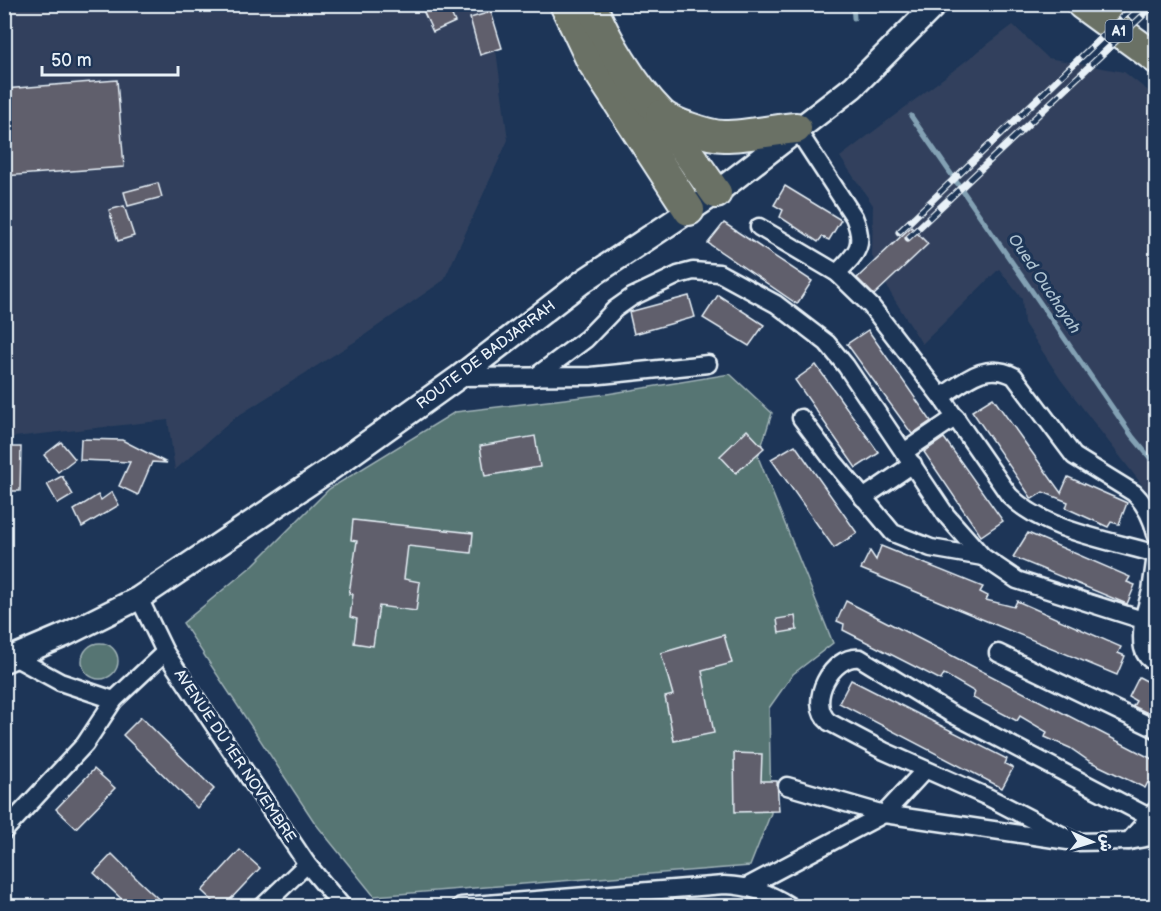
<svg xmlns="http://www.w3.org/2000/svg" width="1161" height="911" font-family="'Balsamiq Sans','Playpen Sans Arabic',sans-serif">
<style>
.built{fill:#31415d}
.green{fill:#567473;stroke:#9fb2b6;stroke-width:1.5}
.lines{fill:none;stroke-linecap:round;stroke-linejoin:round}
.stream{stroke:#83a1b4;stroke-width:5}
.building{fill:#615e6c;stroke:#e8f1f8;stroke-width:1.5}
.street-casing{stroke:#e8f1f8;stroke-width:21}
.secondary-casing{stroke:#e8f1f8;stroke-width:27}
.highway-casing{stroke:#e8f1f8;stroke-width:34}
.street{stroke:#1d3557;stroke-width:16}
.secondary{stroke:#1d3557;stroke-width:22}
.highway{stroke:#6b7165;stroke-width:30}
.rail-casing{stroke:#e8f1f8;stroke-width:7}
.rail{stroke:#1d3557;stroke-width:4.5;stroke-dasharray:14;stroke-linecap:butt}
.labels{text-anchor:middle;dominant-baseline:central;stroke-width:6;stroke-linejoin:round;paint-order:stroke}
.shield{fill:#1d3557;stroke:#abb9c8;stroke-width:1.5}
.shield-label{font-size:14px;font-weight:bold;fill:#e8f1f8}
.street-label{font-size:15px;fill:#e8f1f8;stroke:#1d3557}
.water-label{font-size:16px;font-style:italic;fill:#adc2d0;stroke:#1d3557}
</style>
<rect width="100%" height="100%" fill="#1d3557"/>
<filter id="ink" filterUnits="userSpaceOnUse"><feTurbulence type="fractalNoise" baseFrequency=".0167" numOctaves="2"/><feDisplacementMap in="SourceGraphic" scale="12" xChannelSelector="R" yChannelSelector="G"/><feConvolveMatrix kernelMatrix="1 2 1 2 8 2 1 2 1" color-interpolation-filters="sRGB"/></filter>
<g filter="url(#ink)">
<g class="built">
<path d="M4,5H490L508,140L444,280L356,341L236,417L175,470L168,420L5,438Z"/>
<path d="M1013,25L1048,58L1124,72L1156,97V503L1061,380L1024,323L1022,299L999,269L922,344L891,294L872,256L873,205L840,157Z"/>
</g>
<g class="green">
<path d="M730,374L772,413L758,457L833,643L793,674L769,708L771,813L750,866L374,896L315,823L183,623L253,565L329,489L455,412L607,394Z"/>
<circle cx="100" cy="661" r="18"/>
</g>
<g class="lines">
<g class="stream">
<path d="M853,4L854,18"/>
<path d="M911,116L1132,436L1156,465"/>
</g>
</g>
<g class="building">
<path d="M420,4H447L455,22L433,32Z"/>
<path d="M491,12L502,48L480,55L470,18Z"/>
<path d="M117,80L124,167L4,176V89Z"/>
<path d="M158,183L162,197L128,206L124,192Z"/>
<path d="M785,186L841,220L829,240L822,237L818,242L780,217L783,210L774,205Z"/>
<path d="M124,206L134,236L118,241L109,210Z"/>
<path d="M724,223L812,281L797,304L708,243Z"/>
<path d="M911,227L928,244L874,295L857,278Z"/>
<path d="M718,295L764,325L749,346L703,318Z"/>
<path d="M689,296L695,317L634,334L629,312Z"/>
<path d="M868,330L931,421L912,434L847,344Z"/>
<path d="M816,365L879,453L856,468L795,380Z"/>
<path d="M993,398L1061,493L1068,477L1127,503L1119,524L1111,522L1108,527L1066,508L1068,502L1043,492L1032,499L972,411Z"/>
<path d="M747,430L764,448L736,473L720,456Z"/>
<path d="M535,436L540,467L485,476L480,446Z"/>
<path d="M944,438L1003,521L981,536L924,452Z"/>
<path d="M81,439L122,440L167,463L152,462L138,495L119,486L130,462L80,460Z"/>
<path d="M61,442L75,459L58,472L44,455Z"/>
<path d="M795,445L857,533L834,548L771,459Z"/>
<path d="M4,447H21L20,491H4Z"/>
<path d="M62,476L73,495L58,504L47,484Z"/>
<path d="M112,492L119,505L82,527L74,510L98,495L101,500Z"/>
<path d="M353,520L473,533L471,553L408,546L404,579L420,582L416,611L379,606L373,646L354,643L357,619L350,617L353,594H349L357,541L351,540Z"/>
<path d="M1028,533L1130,577L1127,582L1135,585L1127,604L1013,557Z"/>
<path d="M881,546L983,587L980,592L988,596L986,600L1014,607L1017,601L1121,647L1118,653L1125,656L1117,675L861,569L870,551L876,560Z"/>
<path d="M846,601L1156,761V786L1148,782L1145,788L1089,761L1070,748L1045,737L1047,732L1020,716L1017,721L973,698L975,692L944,674L941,680L843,630L844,624L837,621Z"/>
<path d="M795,616L797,630L779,633L777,619Z"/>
<path d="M724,635L732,663L702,671L714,733L674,741L665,697L673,695L661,653Z"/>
<path d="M1139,677L1156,686V706L1152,715L1133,706L1136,701L1129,697Z"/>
<path d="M851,680L1007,759L1005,764L1013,768L1002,788L839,703Z"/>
<path d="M141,717L214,789L197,808L123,735Z"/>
<path d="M734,753L762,754L761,781H777L779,811L735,812Z"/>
<path d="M94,769L115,788L76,828L56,809Z"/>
<path d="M240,850L260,868L224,906H218L202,891Z"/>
<path d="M112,854L137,879L166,906H129L94,873Z"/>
</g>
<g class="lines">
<g class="street-casing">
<g id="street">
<path d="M796,128L854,217C866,246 857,253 837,273"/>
<path d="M759,227L837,273L871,306L941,397L1009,495C1044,531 1109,540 1156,554"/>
<path d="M459,377L591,376L708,364"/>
<path d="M535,377L586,339L615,309L632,297L678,275L693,271L719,273L776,304L827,343L846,366L946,515L983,557L1017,580L1143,620C1142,637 1138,655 1156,663"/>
<path d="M941,397C965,381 985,361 1014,376L1074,456L1134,493C1146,505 1152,517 1156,534"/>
<path d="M801,418L834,462L893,533L931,548L983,557"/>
<path d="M904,452L956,417"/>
<path d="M863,498L913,464"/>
<path d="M139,598L165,652L307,864L342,906"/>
<path d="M1143,620L1151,591L1156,555"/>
<path d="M998,653L1156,729"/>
<path d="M14,657L60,682L114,700"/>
<path d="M787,786L884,814L925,770"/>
<path d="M4,831L85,744L114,700L165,652"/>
<path d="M1129,841L1156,836"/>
<path d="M1075,842L990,798L884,751L829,722C806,703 832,654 860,658L950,713L1151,818"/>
<path d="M748,886L884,814L1075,842L1129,841L1156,810"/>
<path d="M263,906L307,864"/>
<path d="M461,906L724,885C750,886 768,892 790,906"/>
</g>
</g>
<g class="secondary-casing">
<path id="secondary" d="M4,661L65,635L139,598L325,473L459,377L585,280L716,193L853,87L936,4"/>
</g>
<g class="highway-casing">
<g id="highway">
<path d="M565,4L592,61L689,210"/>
<path d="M591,4C604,38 634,87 660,113C670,123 709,136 724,136C747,136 773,130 796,128"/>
<path d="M1082,4L1156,58"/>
<path d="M661,115L716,193"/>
</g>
</g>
<use href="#street" class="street"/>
<use href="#secondary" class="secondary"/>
<use href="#highway" class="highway"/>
<g class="rail-casing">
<g id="rail">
<path d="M899,232L1136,4"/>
<path d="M908,238L1155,4"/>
</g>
</g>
<use href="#rail" class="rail"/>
</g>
</g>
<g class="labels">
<rect class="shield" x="1105.5" y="20" width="27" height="22" rx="4.5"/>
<g class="shield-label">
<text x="1119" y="31">A1</text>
</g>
<g class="street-label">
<text transform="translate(486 355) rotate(-37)">ROUTE DE BADJARRAH</text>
<text transform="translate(235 756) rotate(56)">AVENUE DU 1ER NOVEMBRE</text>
</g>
<g class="water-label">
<text transform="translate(1044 284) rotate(56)">Oued Ouchayah</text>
</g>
</g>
<rect width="1161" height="911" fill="none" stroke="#1d3557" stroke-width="24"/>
<rect x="12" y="12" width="1137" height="887" fill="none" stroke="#e8f1f8" stroke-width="2" filter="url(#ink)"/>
<g transform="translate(1092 842) rotate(94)" stroke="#1d3557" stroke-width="4.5" paint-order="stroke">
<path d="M0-4.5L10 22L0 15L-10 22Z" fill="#e8f1f8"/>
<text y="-9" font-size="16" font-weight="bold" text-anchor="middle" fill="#e8f1f8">ش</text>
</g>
<path d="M42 66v9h136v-9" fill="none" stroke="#e8f1f8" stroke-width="3"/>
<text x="51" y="66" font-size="18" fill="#e8f1f8" stroke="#1d3557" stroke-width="4.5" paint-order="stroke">50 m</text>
</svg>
